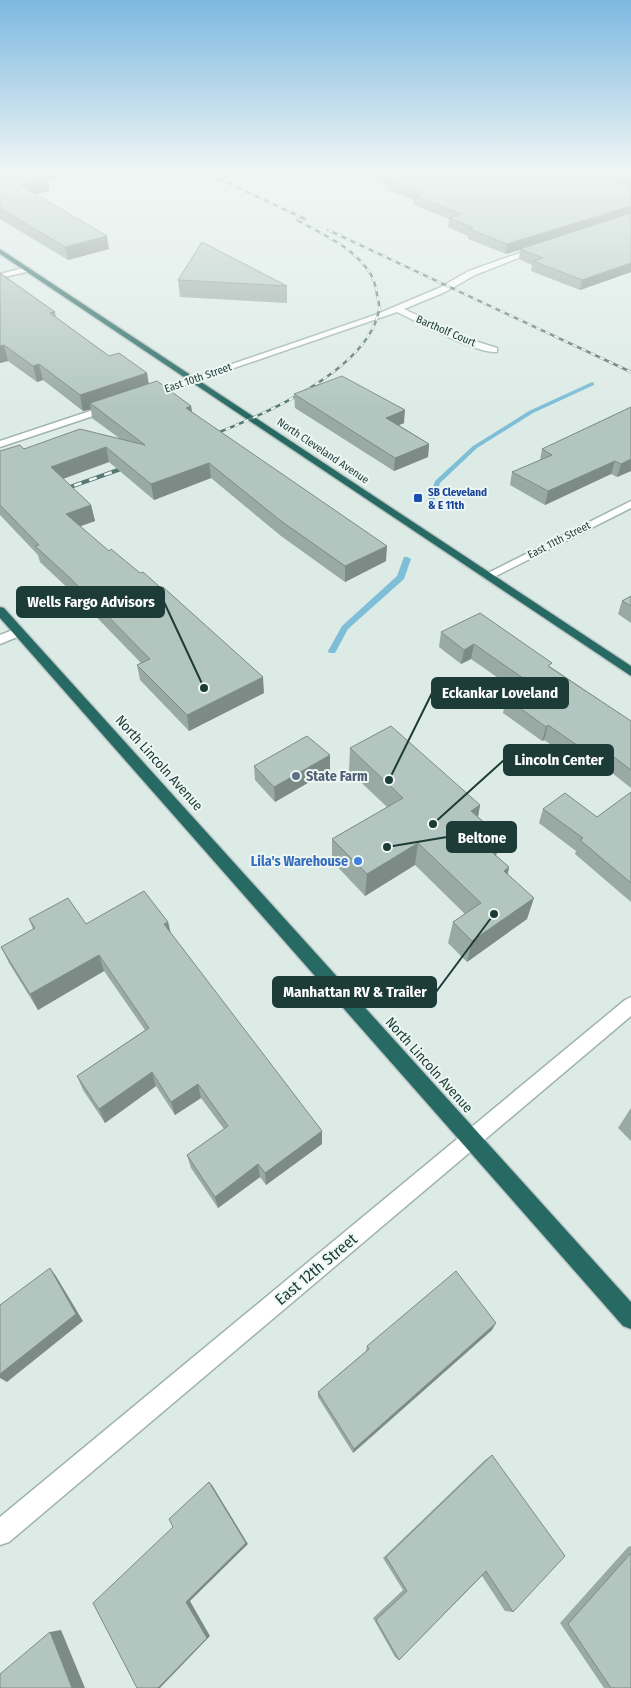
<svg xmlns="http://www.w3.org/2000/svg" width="631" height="1688" font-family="'Fira Sans Condensed',sans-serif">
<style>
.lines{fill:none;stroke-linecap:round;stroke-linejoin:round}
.stream{fill:#7ebed6;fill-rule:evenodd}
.minor-casing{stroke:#a0b3ae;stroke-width:3}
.highway-casing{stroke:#c0c8c7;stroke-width:3}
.minor{fill:#fff;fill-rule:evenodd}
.highway{fill:#276a64;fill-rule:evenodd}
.rail-far1-casing{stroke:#577873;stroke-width:2.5}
.rail-casing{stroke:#577873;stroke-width:4}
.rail-far1{stroke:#edf7f3;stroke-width:2;stroke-dasharray:5;stroke-linecap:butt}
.rail{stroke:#edf7f3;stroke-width:2.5;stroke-dasharray:8;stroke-linecap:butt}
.wall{fill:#99aaa4}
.shaded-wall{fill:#7d8b86}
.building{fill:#b2c6bf;stroke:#7d8b86}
.transit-dot{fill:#1a4fb4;stroke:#edf7f3;stroke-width:2}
.service-dot{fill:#5c6f8a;stroke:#edf7f3;stroke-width:2}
.shop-dot{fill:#3f7fe0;stroke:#edf7f3;stroke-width:2}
.labels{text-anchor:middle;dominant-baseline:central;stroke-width:4;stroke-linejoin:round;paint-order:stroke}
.far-street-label{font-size:11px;fill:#1d3b37;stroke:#edf7f3}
.far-transit-label{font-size:11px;font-weight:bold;fill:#164399;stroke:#edf7f3;text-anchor:start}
.street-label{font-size:14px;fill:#1d3b37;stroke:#edf7f3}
.service-label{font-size:14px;font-weight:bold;fill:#4e5e75;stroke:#edf7f3;text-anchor:start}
.shop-label{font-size:14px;font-weight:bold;fill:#366cbe;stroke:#edf7f3;text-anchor:end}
.near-street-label{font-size:16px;fill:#1d3b37;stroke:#edf7f3}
.leader{fill:none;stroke:#1d3b37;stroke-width:2}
.callout-dot{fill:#1d3b37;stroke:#edf7f3;stroke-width:2}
.callout{fill:#1d3b37;stroke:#1d3b37;stroke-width:2}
.callout-label{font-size:15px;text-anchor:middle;font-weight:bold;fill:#fff}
</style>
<rect width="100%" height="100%" fill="#ddebe6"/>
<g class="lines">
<g class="stream">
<path d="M592,382L594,383V385L533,413L477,448L440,483L434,501L429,502L428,501L435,481L473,446L529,411Z"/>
<path d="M404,557H407L411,559L404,579L348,629L335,653H329L328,651L342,626L397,576Z"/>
</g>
<g class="minor-casing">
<g id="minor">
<path d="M539,246L543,248L541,249L475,275L445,292L404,309L465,338L497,348V352C477,354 418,322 397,312L150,397H144L142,395L375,315L439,288L469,271Z"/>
<path d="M27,267L31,269L30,271L0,278V274Z"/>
<path d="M111,404L114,405V409L0,447V441Z"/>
<path d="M631,501V508L492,578H484L482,576Z"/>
<path d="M18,628L22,629L24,632L22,635L0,644V635Z"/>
<path d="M631,997V1016L9,1542L0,1545V1517L625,1000Z"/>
</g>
</g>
<g class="highway-casing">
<g id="highway">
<path d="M0,249L631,666V676L0,254Z"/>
<path d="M0,607L4,608L631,1302V1329L623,1326L0,618Z"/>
</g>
</g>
<use href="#minor" class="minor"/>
<use href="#highway" class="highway"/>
<g class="rail-far1-casing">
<g id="rail-far1">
<path d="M205,172L305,219"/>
<path d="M328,230L631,372"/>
<path d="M207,437C259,417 368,371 379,310C380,305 378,299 377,295C376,285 374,278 368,270C351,246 322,234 297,220"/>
</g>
</g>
<g class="rail-casing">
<path id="rail" d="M59,491L132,465"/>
</g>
<use href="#rail-far1" class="rail-far1"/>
<use href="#rail" class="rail"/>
</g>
<g class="wall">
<path d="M0,172L78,173L48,179L50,191L36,194L109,249L68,260L0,219Z"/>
<path d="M374,172H631V272L580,290L531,271L532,265L519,259L520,249L530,246L506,254L468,239V236L448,227L449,219L414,205V200L388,190V186L374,180Z"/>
<path d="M0,273L55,312L56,317L109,356L147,373L149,384L191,406L192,412L386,561L345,582L281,536L211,478L154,500L109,462L63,479L91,505L95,521L80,526L264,693L189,731L140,680L137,665L141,663L74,594L40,562L38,555L0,515V451L119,438L92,418L91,409L83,411L43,380L37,382L8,361L0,363Z"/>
<path d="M178,280L287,286V303L180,297Z"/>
<path d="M294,394L404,423L399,425L429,444L428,457L394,471L295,408Z"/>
<path d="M631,407V471L617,477L611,474L545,505L510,485L512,472L540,460L542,449Z"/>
<path d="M631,596V623L618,614L622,601Z"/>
<path d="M441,632L551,667L631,721V788L593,758L582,766L544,740L542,741L503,713L506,698L517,691L471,659L461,664L439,647Z"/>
<path d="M350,748L480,805L478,817L501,837L496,856L509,867L508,874L527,919L467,962L448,943L453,922L465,914L415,865L365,896L332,861V839L387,807L349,771Z"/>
<path d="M254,766L330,770L275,802L255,780Z"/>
<path d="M631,792V902L575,854L576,851L539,823L543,809L597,817Z"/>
<path d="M29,919L86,924L168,922L171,934L322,1144L266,1185L260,1177L218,1208L191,1168L187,1155L224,1129L201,1098L175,1115L156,1086L105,1123L83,1090L77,1076L145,1030L104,971L38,1010L9,963L1,947L33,929Z"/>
<path d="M631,1108V1141L618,1128Z"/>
<path d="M492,1330L353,1453L318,1397V1392L366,1351L367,1346Z"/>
<path d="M492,1455L513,1612L505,1611L482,1576L399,1660L395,1657L373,1618L403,1590L383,1558L485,1460Z"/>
<path d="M631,1546V1688H604L560,1623L628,1547Z"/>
</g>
<g class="shaded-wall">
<path d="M33,172H78V173L48,179L50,191L23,197L20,185Z"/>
<path d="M631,206V215L506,254L507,244Z"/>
<path d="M107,236L109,249L68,260L65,247Z"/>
<path d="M631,263V272L580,290L582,280Z"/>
<path d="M4,345L8,361L0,363V346Z"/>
<path d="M39,364L43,380L37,382L33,366Z"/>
<path d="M147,373L149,389L90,403L91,409L83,411L80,395Z"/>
<path d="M191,406L193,421L186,408Z"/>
<path d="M405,410L404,423L385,431L386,418Z"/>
<path d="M429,444L428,457L394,471L395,458Z"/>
<path d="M106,447L109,462L54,482L51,467Z"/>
<path d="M631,459V471L617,477L621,464Z"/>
<path d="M615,461L611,474L545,505L548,491Z"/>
<path d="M209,463L211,478L154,500L151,484Z"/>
<path d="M91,505L95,521L70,530L66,514Z"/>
<path d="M387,546L386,561L345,582V566Z"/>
<path d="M474,644L471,659L461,664L464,650Z"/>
<path d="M263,677L264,693L189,731L187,715Z"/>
<path d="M548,725L544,740L542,741L546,727Z"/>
<path d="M597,744L593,758L582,766L587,752Z"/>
<path d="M330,755V770L275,802L274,787Z"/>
<path d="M480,805L476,828L471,811Z"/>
<path d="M501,837L495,859L486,847Z"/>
<path d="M418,843L415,865L365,896L367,874Z"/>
<path d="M509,867L504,889V871Z"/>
<path d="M534,898L527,919L467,962L472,941Z"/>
<path d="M168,922L172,938L164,924Z"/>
<path d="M99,955L104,971L38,1010L30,994Z"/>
<path d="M152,1072L156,1086L105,1123L99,1109Z"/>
<path d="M198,1084L201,1098L175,1115L171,1102Z"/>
<path d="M322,1131V1144L266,1185L265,1173Z"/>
<path d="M258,1164L260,1177L218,1208L215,1197Z"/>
<path d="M50,1268L56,1276L83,1321L7,1382L0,1378V1374Z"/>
<path d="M496,1323L492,1330L353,1453L354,1449Z"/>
<path d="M209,1482L212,1485L248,1544L190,1601L210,1636L160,1688H158L186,1602Z"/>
<path d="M61,1630L85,1688H72L50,1632Z"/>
</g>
<g class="building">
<path d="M0,172H36L48,179L20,185L107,236L65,247L0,208Z"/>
<path d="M378,172H591L631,186V206L507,244L469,229L473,228L449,218L462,214L415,196L423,194L389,181L395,179Z"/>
<path d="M613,172H631V178Z"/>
<path d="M631,213V263L582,280L533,261L543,258L520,249Z"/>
<path d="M202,242L287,286L178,280Z"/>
<path d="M0,273L55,312L50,313L109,356L119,353L147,373L80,395L39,364L33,366L4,345L0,346Z"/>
<path d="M342,376L405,410L386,418L429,444L395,458L294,394Z"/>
<path d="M157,381L191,406L186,408L387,546L345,566L281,521L209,463L151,484L106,447L51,467L91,505L66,514L109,551L111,549L140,573L143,572L161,588L163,587L263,677L187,715L137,665L150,659L70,578L35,546L39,545L0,505V451L20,445L24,449L80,429L145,445L90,403Z"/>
<path d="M631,407V459L621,464L615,461L548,491L512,472L552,455L542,449Z"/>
<path d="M631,596V606L622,601Z"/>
<path d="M480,613L552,663L548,666L631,721V770L597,744L587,752L548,725L546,727L506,698L530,683L474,644L464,650L441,632Z"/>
<path d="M391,726L480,805L471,811L501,837L486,847L509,867L504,871L534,898L472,941L453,922L481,903L418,843L367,874L332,839L403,798L350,748Z"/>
<path d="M307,736L330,755L274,787L254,766Z"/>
<path d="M631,792V883L580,840L583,838L543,809L565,793L597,817Z"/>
<path d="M144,891L168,922L164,924L322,1131L265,1173L258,1164L215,1197L187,1155L228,1126L198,1084L171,1102L152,1072L99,1109L77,1076L149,1028L99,955L30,994L1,947L35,928L29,919L68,898L86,924Z"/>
<path d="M50,1268L76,1314L0,1374V1305Z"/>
<path d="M456,1271L496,1323L354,1449L318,1392L369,1349L367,1346Z"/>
<path d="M492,1455L565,1556L513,1612L486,1571L399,1660L376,1620L407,1591L386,1557Z"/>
<path d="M209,1482L246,1543L186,1602L207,1638L158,1688H137L93,1603L173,1527L169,1519Z"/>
<path d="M631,1553V1688H611L568,1624Z"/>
<path d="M50,1632L72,1688H0V1674Z"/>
</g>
<linearGradient id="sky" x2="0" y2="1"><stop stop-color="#7db8e1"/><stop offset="0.42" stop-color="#f0f6f4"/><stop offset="1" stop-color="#f0f6f4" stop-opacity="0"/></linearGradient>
<rect width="631" height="408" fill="url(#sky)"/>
<rect class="transit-dot" x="413" y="493" width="10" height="10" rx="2.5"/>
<circle class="service-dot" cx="296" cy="776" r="5"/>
<circle class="shop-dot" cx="358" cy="861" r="5"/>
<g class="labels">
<g class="far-street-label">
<text transform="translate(446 331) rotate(23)">Bartholf Court</text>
<text transform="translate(198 378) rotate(-19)">East 10th Street</text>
<text transform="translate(323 451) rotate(34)">North Cleveland Avenue</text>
<text transform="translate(559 540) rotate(-27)">East 11th Street</text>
</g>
<g class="far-transit-label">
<text x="428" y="492">SB Cleveland<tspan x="428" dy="13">&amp; E 11th</tspan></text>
</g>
<g class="street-label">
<text transform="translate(159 763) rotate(48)">North Lincoln Avenue</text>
<text transform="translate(429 1065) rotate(48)">North Lincoln Avenue</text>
</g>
<g class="service-label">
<text x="306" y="776">State Farm</text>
</g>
<g class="shop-label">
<text x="348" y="861">Lila's Warehouse</text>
</g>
<g class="near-street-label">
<text transform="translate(316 1269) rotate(-40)">East 12th Street</text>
</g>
</g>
<path class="leader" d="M204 688L164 602M389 780L432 693M433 824L504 760M387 847L447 837M494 914L436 992"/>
<g class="callout-dot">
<circle cx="204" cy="688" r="5"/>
<circle cx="389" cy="780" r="5"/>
<circle cx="433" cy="824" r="5"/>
<circle cx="387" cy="847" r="5"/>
<circle cx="494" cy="914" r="5"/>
</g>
<g class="callout">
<rect x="17" y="587" width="147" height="30" rx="5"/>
<rect x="432" y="678" width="136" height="30" rx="5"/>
<rect x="504" y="745" width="109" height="30" rx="5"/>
<rect x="447" y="822" width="69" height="30" rx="5"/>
<rect x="273" y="977" width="163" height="30" rx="5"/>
</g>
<g class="callout-label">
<text x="91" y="607">Wells Fargo Advisors</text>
<text x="500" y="698">Eckankar Loveland</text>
<text x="559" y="765">Lincoln Center</text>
<text x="482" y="843">Beltone</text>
<text x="355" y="997">Manhattan RV &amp; Trailer</text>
</g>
</svg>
